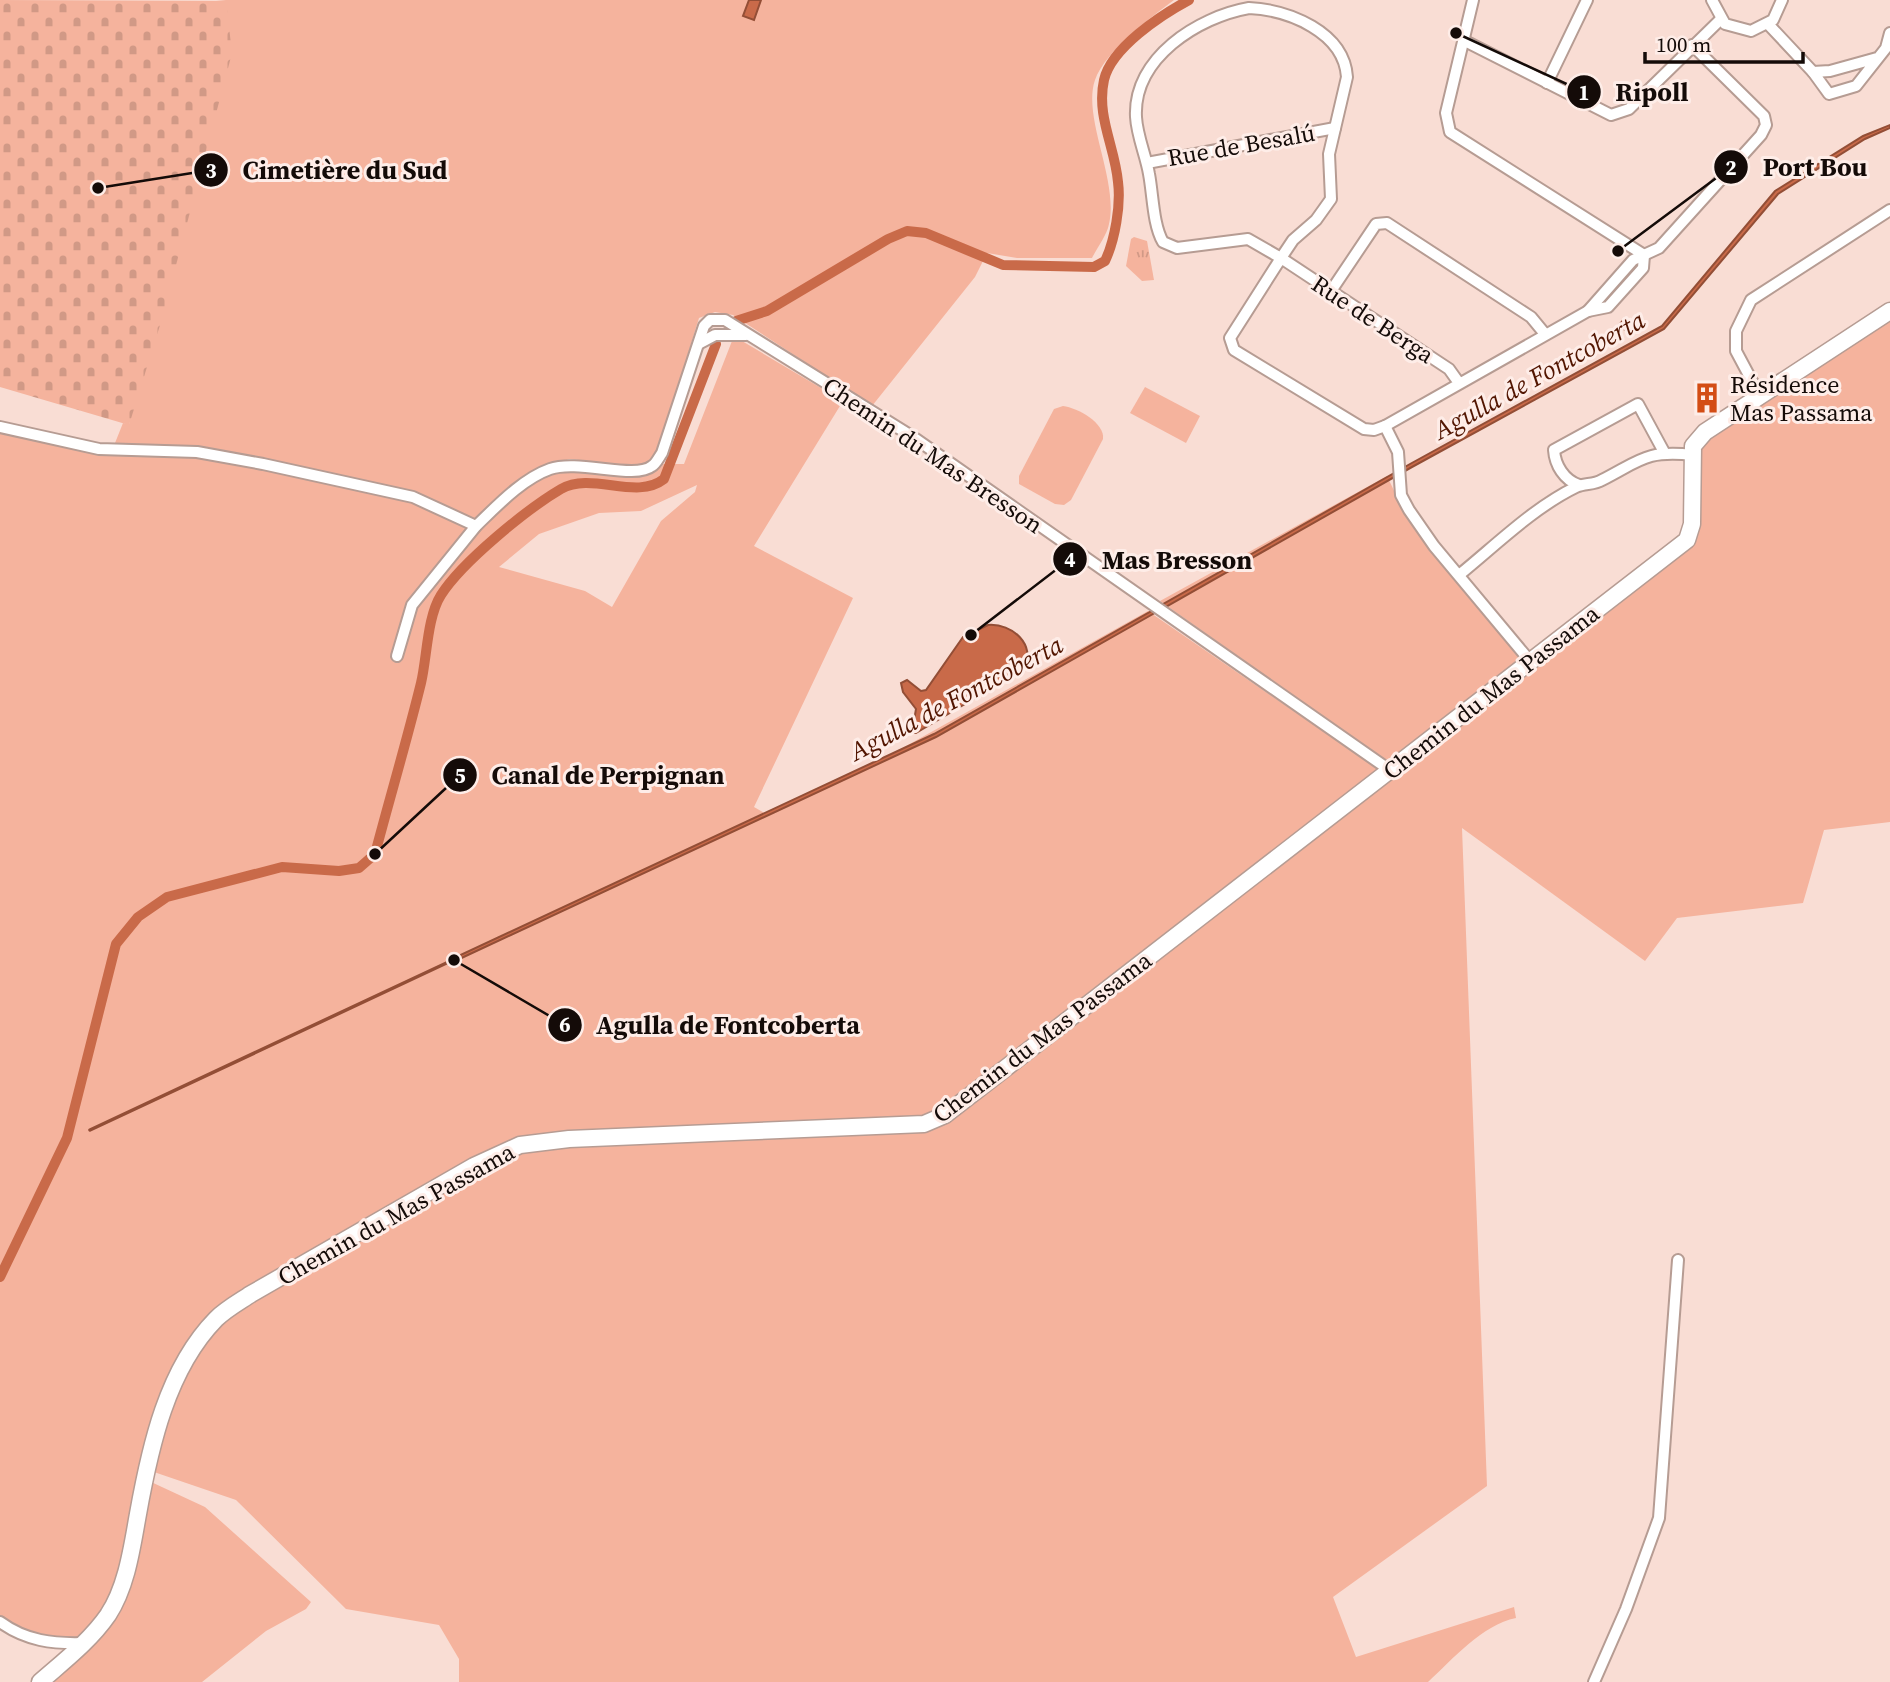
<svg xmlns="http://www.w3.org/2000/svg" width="1890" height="1682" font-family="'Source Serif 4',serif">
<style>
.grass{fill:#f5b39d;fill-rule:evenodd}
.cemetery{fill:url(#cemetery-stones)}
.park{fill:url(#park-tufts)}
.water{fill:#c96a49;stroke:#934e36;stroke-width:2}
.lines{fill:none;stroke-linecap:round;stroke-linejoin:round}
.stream{stroke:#934e36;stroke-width:3.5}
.canal{stroke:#c96a49;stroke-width:10}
.street-casing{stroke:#b69c93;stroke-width:14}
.secondary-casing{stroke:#b69c93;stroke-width:19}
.street{stroke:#fff;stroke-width:10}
.secondary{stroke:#fff;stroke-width:16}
.labels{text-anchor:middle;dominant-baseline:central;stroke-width:6;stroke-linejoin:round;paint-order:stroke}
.street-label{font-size:24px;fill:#140b08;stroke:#feede8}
.poi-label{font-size:24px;fill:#140b08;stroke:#feede8;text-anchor:start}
.water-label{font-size:26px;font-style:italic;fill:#521500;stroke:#feede8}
.leader{fill:none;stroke:#140b08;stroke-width:2.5}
.callout-dot{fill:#140b08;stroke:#feede8;stroke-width:2.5}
.mark-label{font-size:21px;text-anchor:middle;font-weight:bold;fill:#fff}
.callout-label{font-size:26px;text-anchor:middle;font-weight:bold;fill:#140b08;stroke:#feede8;stroke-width:6;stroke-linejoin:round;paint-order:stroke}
</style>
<defs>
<pattern id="cemetery-stones" width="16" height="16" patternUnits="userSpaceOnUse" patternTransform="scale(1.75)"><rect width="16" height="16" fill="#f5b39d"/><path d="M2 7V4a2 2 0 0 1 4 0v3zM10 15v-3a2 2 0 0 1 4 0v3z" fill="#d19986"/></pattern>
<pattern id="park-tufts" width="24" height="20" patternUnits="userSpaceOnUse" patternTransform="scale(1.75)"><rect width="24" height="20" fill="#f5b39d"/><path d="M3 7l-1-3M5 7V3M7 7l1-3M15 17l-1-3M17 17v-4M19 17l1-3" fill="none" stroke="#d19986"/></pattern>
</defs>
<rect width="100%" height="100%" fill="#f9ddd4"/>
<g class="grass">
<path d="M216,0H1174C1150,18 1106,50 1095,80C1082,117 1119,181 1109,224C1107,235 1097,248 1092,258H1017L987,253L975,277L872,406L733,315L715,312L699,318L658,451L649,464L639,467L570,459L545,466L475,520L415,492L198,447L115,443L123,423L129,424L226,1Z"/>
<path d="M1890,316V822L1824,830L1803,903L1677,918L1645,961L1462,828L1487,1486L1333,1597L1356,1657L1514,1607L1516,1618C1482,1625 1453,1659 1428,1682H459V1659L439,1625L346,1609L236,1500L151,1471C166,1420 181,1357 223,1321C232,1312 243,1306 253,1299L477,1171L522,1150L570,1144L925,1130L1691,545L1698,456L1704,443L1719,428Z"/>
<path d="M732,341H742L843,401L754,546L853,598L754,807L766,814L899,750L1148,611L1381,771L942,1110L923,1119L519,1140L192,1338L125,1561L104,1610L80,1640L22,1632L0,1616V432L196,456L262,468L412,501L477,531C503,507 531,478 566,470C595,463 639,492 660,464H684ZM697,485L695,492L661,521L612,607L585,591L499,567L539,534L599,513L641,511Z"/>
<path d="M1145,387L1200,416L1186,443L1130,413Z"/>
<path d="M1063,406C1078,408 1105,423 1103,439L1071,500L1064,505L1055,504L1019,484V476L1054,409Z"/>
<path d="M1387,476L1397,497L1522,659L1390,764L1160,601Z"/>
<path d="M149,1481L205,1507L311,1602L306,1609L266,1631L202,1682H48L114,1616Z"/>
</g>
<path class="cemetery" d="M0,0L226,1L232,53L161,322L129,425L0,387Z"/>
<path class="park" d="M1134,237L1147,241L1154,280L1142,281L1126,266L1131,239Z"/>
<g class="water">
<path d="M749,0H761L754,20L743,16Z"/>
<path d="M1890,125V128L1865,139L1778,194L1664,329L1412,467L1162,609L1158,607L1410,464L1662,326L1775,191L1863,136Z"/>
<path d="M1625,318L1639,326L1642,325L1644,328L1631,335L1619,325Z"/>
<path d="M1157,608L1160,610L936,737L455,961L454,958L934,734Z"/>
<path d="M988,625C1012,623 1037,645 1024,669L916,733L912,732L916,709L903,692L901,683L907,680L921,691L926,690L963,637Z"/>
</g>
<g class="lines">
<path class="stream" d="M90,1130L455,959"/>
<g class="canal">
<path d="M736,321L767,311L888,239L907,231L926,233L1003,265L1094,267L1105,261C1115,240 1121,205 1118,182C1115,147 1096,116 1104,80C1111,48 1161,15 1189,0"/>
<path d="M0,1277L67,1138L116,944L138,917L167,897L282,867L339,871L359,868L375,854C390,797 407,740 421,683C427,658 427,617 441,595C462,562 527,509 561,489C592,471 636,501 664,479L716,344"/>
</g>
<g class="street-casing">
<g id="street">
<path d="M1473,0L1446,113L1450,132L1644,255"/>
<path d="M1712,0L1725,24L1751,31L1773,20L1782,0"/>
<path d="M1249,8C1289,10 1344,32 1347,77L1329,154L1331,199L1316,220L1293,240L1281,258L1248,239L1177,248L1163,242C1153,225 1153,195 1149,174C1146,156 1137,136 1136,117C1133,58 1198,17 1249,8Z"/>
<path d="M1768,24L1813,72"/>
<path d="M1463,40L1611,115L1629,109L1720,20"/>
<path d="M1877,58L1830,71L1813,72L1829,94L1856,86L1886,48L1890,33"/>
<path d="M1547,83L1587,0"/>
<path d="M1147,163L1335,128"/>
<path d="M1331,291L1376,224L1387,223L1531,317L1545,334"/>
<path d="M1588,311L1633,260L1659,248L1761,135L1766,125L1764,116L1692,45"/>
<path d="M700,343L715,335H746"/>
<path d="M1459,383L1449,369L1281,258L1230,338L1234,350L1364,429L1374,430L1385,426L1588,311L1608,307L1643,268L1644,255"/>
<path d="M1760,396L1736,351V331L1751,300L1890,210"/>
<path d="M1385,426L1398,452L1401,495L1409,510L1434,546L1530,661"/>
<path d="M0,427L99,449L197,452L263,464L413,497L476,526C497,506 522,479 550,469C578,459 635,480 652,466C656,464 659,457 662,453L704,326L710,320H725L913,437L1391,771"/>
<path d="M1579,485C1564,480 1555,465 1554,450L1638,404L1664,452"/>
<path d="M1459,575C1496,545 1533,508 1576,487C1584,483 1594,485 1602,480C1641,460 1646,450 1693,455"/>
<path d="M397,656L412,605L476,526"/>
<path d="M0,1622C26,1641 53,1644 84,1643"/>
<path d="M1594,1682L1626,1609L1659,1518L1678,1260"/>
</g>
</g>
<g class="secondary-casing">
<path id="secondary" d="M40,1682C64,1661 90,1641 108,1615C127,1586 132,1547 138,1514C150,1447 167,1369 216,1319C226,1309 239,1302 251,1294L474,1166L520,1145L569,1139L924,1124L945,1115L1687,540L1692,524L1693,446L1705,432L1890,311"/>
</g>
<use href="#street" class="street"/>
<use href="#secondary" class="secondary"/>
</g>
<defs>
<g id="building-bare" transform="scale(2.415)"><path d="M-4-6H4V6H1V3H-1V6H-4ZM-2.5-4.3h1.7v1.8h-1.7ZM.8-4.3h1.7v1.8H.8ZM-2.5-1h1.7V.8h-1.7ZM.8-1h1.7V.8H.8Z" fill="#d34d15" stroke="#feede8" stroke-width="2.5" paint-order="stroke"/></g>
</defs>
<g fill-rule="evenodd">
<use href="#building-bare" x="1707" y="398"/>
</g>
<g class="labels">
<g class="street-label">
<text transform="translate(1241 145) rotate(-10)">Rue de Besalú</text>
<text transform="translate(1373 319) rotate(33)">Rue de Berga</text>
<text transform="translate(933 455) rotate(34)">Chemin du Mas Bresson</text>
<text transform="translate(1491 692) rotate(-38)">Chemin du Mas Passama</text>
<text transform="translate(1042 1037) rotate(-37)">Chemin du Mas Passama</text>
<text transform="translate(396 1214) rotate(-29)">Chemin du Mas Passama</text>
</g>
<g class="poi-label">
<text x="1730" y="384">Résidence<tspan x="1730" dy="28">Mas Passama</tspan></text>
</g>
<g class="water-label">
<text transform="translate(1539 375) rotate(-29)">Agulla de Fontcoberta</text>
<text transform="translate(956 698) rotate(-28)">Agulla de Fontcoberta</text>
</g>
</g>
<path class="leader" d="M1456 33L1584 92M1618 251L1731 167M98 188L211 170M971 635L1070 559M375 854L460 775M454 960L565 1025"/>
<g class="callout-dot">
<circle cx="1456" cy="33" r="7"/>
<circle cx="1618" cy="251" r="7"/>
<circle cx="98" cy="188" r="7"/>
<circle cx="971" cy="635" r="7"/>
<circle cx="375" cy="854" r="7"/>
<circle cx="454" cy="960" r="7"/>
<circle cx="1584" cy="92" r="18"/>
<circle cx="1731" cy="167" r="18"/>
<circle cx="211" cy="170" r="18"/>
<circle cx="1070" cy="559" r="18"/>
<circle cx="460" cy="775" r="18"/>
<circle cx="565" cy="1025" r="18"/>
</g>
<g class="mark-label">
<text x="1584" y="100">1</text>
<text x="1731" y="175">2</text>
<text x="211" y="178">3</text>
<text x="1070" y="567">4</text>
<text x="460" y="783">5</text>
<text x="565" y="1032">6</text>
</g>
<g class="callout-label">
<text x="1652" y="101">Ripoll</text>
<text x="1815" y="176">Port Bou</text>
<text x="345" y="179">Cimetière du Sud</text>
<text x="1177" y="569">Mas Bresson</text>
<text x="608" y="784">Canal de Perpignan</text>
<text x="728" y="1034">Agulla de Fontcoberta</text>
</g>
<path d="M1645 52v10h158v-10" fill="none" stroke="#140b08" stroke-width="3.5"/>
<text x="1656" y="52" font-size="21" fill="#140b08" stroke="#feede8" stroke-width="5" paint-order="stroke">100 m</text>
</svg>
